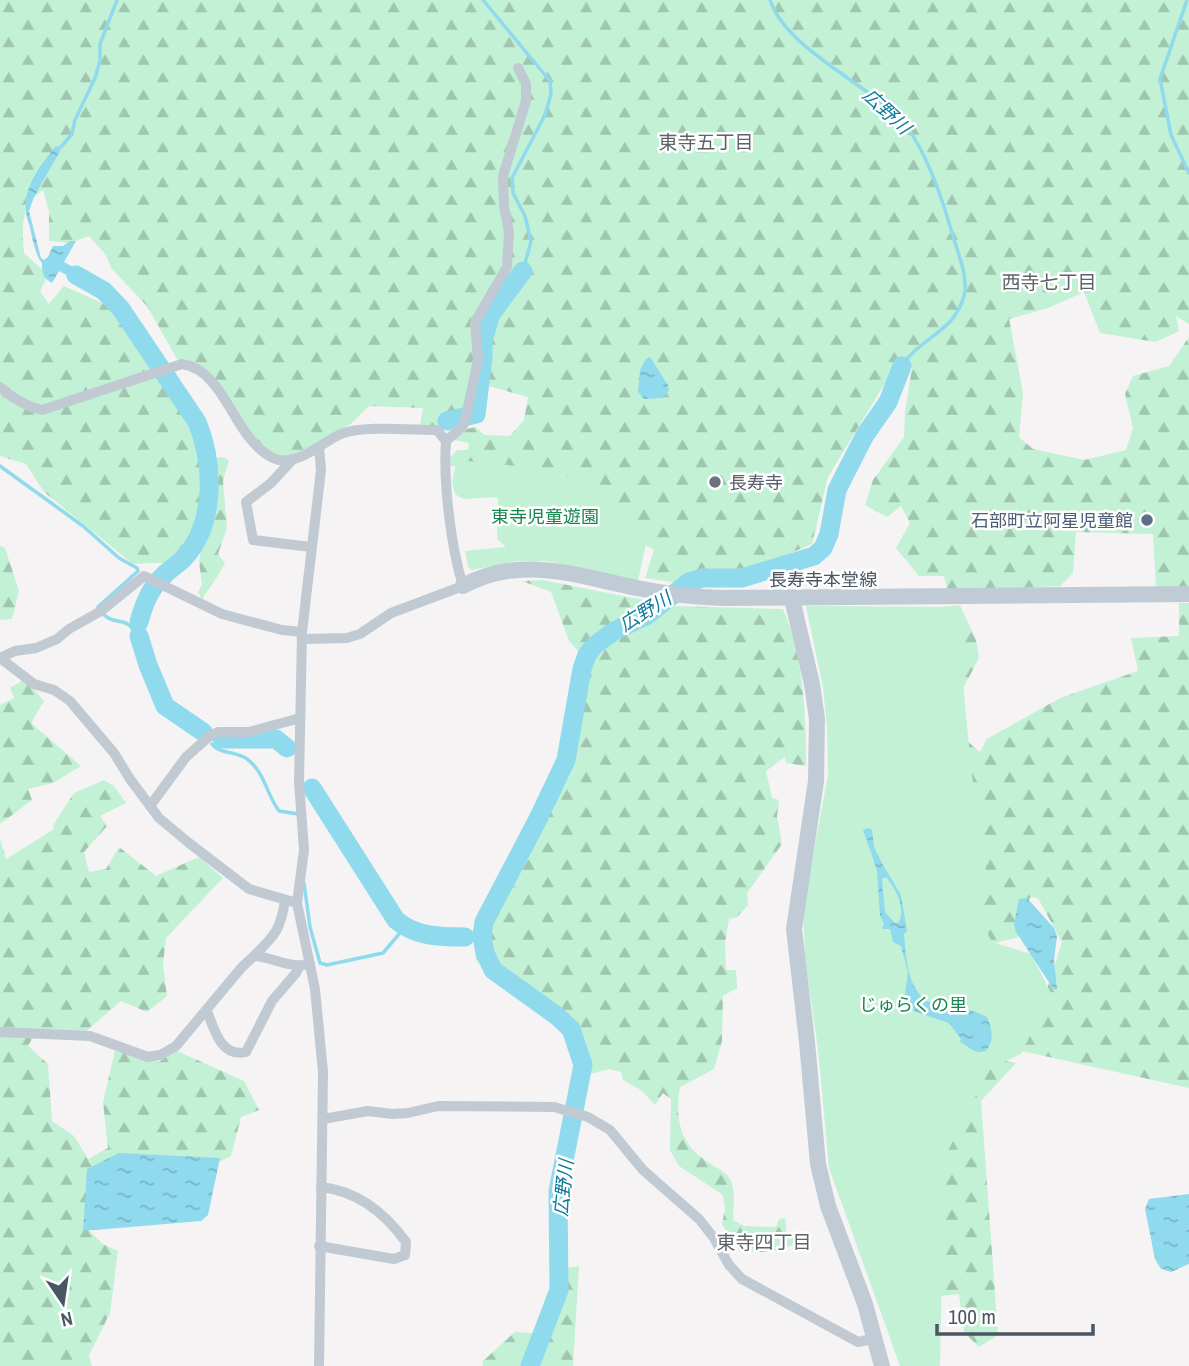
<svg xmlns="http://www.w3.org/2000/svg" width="1189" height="1366" font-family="'Archivo Narrow','Noto Sans JP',sans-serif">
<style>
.forest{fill:url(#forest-firs)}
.park{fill:#c3f1d5}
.water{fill:url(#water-ripples);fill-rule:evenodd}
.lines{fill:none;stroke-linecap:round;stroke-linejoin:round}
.stream{stroke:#90daee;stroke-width:3.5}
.river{stroke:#90daee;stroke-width:19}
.street{stroke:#c1cad2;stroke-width:10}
.secondary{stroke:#c1cbd6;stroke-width:16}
.worship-dot{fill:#6b7280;stroke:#fff;stroke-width:2.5}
.service-dot{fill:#5c6f8a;stroke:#fff;stroke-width:2.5}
.labels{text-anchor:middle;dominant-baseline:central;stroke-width:5;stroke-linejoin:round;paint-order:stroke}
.worship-label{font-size:18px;fill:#5b616d;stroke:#fff;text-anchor:start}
.park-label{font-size:18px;fill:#17864f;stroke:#fff}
.service-label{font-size:18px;fill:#4e5e75;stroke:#fff;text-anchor:end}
.street-label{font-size:18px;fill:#4a5661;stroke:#fff}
.water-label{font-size:19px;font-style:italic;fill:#0c7c9b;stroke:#fff}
.neighbourhood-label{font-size:19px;fill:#5f6368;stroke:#fff}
</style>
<defs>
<pattern id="forest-firs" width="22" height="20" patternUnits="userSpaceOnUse" patternTransform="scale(1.75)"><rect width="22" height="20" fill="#c3f1d5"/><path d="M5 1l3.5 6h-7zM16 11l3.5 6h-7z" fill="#a0c6b0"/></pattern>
<pattern id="water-ripples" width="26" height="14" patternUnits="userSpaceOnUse" patternTransform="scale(1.75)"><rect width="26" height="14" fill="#90daee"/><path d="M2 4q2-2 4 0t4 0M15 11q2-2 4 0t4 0" fill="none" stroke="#78b4c4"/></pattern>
</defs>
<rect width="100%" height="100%" fill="#f5f3f3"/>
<g class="forest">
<path d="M0,0H1189V324L1176,316L1179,331L1156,342L1100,333L1084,292L1048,308L1009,319L1023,393L1019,437L1033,449L1084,460L1126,450L1133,428L1125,394L1133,376L1169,366L1189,337V588H1156L1153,534L1076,532L1073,573L1060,586L948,592L944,576H919L896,548L910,523L901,506L887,517L865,505L873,480L904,437L905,412L912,368L902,362L882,388L828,477L812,544L736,576L672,582L645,578L654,550L505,469L449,466L447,461L457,450H468L469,443L453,440L463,430L475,427L485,435L510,436L524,420L528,397L485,385L480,408L450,428L420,426L423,408L369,406L352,423L297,456L274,457L251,435L199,375L177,359L147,306L112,269L105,254L89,236L70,243L49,241V212L43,190C20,205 22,228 24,253L48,275L40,291L49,304L64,286L104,304L134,334L158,379L177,399L199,434L206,461L222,457L229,460L223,481L227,528L218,554L225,563C219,575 210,587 202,599L198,592L202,585L199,561L204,531L175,562L133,564L44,492L26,464L0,456Z"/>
<path d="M0,546L5,548L19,591L12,619L0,620Z"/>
<path d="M542,580L674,606L783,609C804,658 806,714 806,766L786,763L785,757L766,771L772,798L779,800L777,816L782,844L747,893L748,905L737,917L729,919L725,943L726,970H736L737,988L723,996L722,1041L714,1069L680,1087C675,1116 679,1143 705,1160C711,1165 723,1170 728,1176C737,1188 733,1206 733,1220L744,1226L776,1227L779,1219L785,1218L787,1237L800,1239C782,1256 745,1255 723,1243L729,1236L722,1224L725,1209L723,1195L679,1166L670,1150L671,1099L663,1093L655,1105L641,1090L623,1080L621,1072L609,1069L587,1075L584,1050L568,1020L538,992L519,984L494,980L476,960L475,922L558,766L578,651L569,641L551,592L522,581Z"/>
<path d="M1179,603H1189V1088L1013,1049L1044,999L1062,942L1038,898L1030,897L1019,937L983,946L907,611L960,605L976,640L979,658L958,698L961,736L980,752L987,739L1060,698L1138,671L1131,638L1179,636Z"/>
<path d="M25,679L44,701L31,723L81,766L53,783L28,789L32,800L0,824V705L14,698L10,688Z"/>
<path d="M104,780L114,786L126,803L100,816L107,826L84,852L89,872L106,869L119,847L156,876L199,857L223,878L166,938L163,963L167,996L147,1012L121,1001L85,1032L35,1034L28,1046L48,1064L52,1121L74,1136L88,1159L108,1148L103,1102L115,1051L159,1062L175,1050L244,1081L259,1110L241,1117L231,1156L88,1230L103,1244L118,1251L110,1313L89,1355L92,1366H0V839L6,859L53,830L54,824L74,793Z"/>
<path d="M978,1056L1016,1063L981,1101L998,1335L979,1347L964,1332L959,1294L932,1297L933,1170Z"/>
<path d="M579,1266L573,1366H483L482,1362L515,1332L533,1333L553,1297L554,1270Z"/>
</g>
<g class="park">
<path d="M457,460L546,469L602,486L647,539L638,581L548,561H517L472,570L468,567L465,551L506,547L497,539L498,497L463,499L455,494L452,482Z"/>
<path d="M806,606L956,607L971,768L987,880L978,915L992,942L1031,954L1051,993L1021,1054L989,1069L944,1159L940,1366H900L829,1168L818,1049L805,959L803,908L828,775L827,728L823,687Z"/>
</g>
<g class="water">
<path d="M56,146L61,147L60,151L34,197L29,211L41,258L44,260L48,257L53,246H63L70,241H76L64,262L101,283L96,291L59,271L52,283C43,278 42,273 42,263C36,256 33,242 31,232C30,225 26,218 26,211C23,187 42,163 56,146Z"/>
<path d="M650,357L668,385L669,390L663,398L644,399L638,392L640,370L646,359Z"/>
<path d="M868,828L872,830L874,847L882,863L901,895L907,931L904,934C906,957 907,985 926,1001L974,1011L987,1017C992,1029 995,1040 986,1051C974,1055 970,1047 960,1042L961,1039L949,1023L916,1012L908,1005L905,994L908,972L901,946L893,942L890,929H883L882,927L884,924L880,915L877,870L863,830ZM886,877C896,889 907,910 898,923H895L885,912L882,879Z"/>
<path d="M1027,898L1054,928L1057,936L1054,960L1057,989L1054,990L1016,932L1014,924L1019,899Z"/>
<path d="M119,1153L220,1158L208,1215L201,1221L83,1231L87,1169Z"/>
<path d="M1189,1194V1264L1171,1272L1161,1269L1155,1259L1145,1209L1149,1199Z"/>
</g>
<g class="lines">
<g class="stream">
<path d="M483,0L550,81L551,94L545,115L512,178L513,193L525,216L531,241L523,271"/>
<path d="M770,0C785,46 860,81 895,114C922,138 942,198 952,233C957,251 969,277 964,296C954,333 920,337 902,366"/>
<path d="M1187,0L1160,79L1171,135L1189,173"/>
<path d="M61,147L72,134L75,120L95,78L100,61V44L117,0"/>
<path d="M0,466L83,526L119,558L137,568L138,571L98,607C111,628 122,616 131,627C136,633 138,647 140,655L145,657"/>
<path d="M212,744C219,754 237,751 247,759C264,771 267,795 279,811L298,814"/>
<path d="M304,883L310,927L320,963L327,965L383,953L405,927"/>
<path d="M477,937L482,936"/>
</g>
<g class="river">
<path d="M76,275L104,291L121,309L197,422C214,463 216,522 185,557C179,564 171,568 164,575C150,588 144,604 139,622"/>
<path d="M447,421L476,414L483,358V340L491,314L523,271"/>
<path d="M139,636L148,665L165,706L203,732"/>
<path d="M222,739H276L287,748"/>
<path d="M312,788L396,920C416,937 441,937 465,937"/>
<path d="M530,1366L559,1290L558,1191L583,1065L571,1029L557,1016L493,970L485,953L482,936L484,922L538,819L566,760L582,669L587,655L594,646L614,631L646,616L689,582L703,578H742L814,556L823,548L829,534L837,490L846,472L865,435L888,402L902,366"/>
</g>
<g class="street">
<path d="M0,387C13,399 25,406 42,410L182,364C226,370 233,439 273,458C295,469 322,442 341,434C362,425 413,430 437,430L446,441"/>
<path d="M319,447L321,470L302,632L299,782L304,850L297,903L315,989L323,1072L319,1366"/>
<path d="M293,459L271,483L246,502L253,540L311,547"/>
<path d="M303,639L347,638L360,634L391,613L463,586C451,547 443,482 446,441L463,426L467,412L478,360L475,322L507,267L509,232L504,206L503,176L526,101V84L518,68"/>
<path d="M150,806L186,757L211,735L218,732H249L300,718"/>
<path d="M297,903L249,889L189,843L159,818L130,779L114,753L70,701L54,690L34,684L0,658L15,651L36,648L57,639L69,629L101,611L144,576L222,614L282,630L302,632"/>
<path d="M254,956C275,935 280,931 285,901"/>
<path d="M207,1011C214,1029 221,1058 246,1052L272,1001L296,973L299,967"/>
<path d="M0,1032L90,1036L148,1057L160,1055L176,1046L242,967L254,956C274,957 289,969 310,964"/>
<path d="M323,1119L368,1111L392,1114L408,1113L438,1106L554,1107L588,1117L610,1130L643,1170L699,1219L714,1238L729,1265L742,1279L858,1342L876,1338"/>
<path d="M319,1246L394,1259L405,1255L406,1242C385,1213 357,1191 321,1187"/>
</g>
<g class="secondary">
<path d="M463,586C522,554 576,576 637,588C666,594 694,597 723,598L1189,594"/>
<path d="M792,599L812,684L817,719L816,781L794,929L807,1042L818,1164L828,1206L865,1304L882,1366"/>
</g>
</g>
<circle class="worship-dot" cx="715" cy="482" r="7"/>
<circle class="service-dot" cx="1147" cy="520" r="7"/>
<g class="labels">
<g class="worship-label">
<text x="729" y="482">長寿寺</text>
</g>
<g class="park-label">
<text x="545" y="516">東寺児童遊園</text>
<text x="913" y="1004">じゅらくの里</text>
</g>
<g class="service-label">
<text x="1133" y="520">石部町立阿星児童館</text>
</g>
<g class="street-label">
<text x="823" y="579">長寿寺本堂線</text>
</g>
<g class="water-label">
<text transform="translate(887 111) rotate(43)">広野川</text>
<text transform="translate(645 611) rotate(-32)">広野川</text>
<text transform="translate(563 1188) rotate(-84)">広野川</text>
</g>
<g class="neighbourhood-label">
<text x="706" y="142">東寺五丁目</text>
<text x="1049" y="282">西寺七丁目</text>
<text x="764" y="1242">東寺四丁目</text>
</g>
</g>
<g transform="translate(63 1303) rotate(167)" stroke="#ffffff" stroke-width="5" paint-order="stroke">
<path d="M0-5L12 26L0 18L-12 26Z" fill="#4a5661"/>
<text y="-10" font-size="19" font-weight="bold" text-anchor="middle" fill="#4a5661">N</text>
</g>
<path d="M937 1324v10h156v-10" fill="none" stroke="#4a5661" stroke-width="3.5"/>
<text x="948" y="1324" font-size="21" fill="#4a5661" stroke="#ffffff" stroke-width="5" paint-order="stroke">100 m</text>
</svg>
